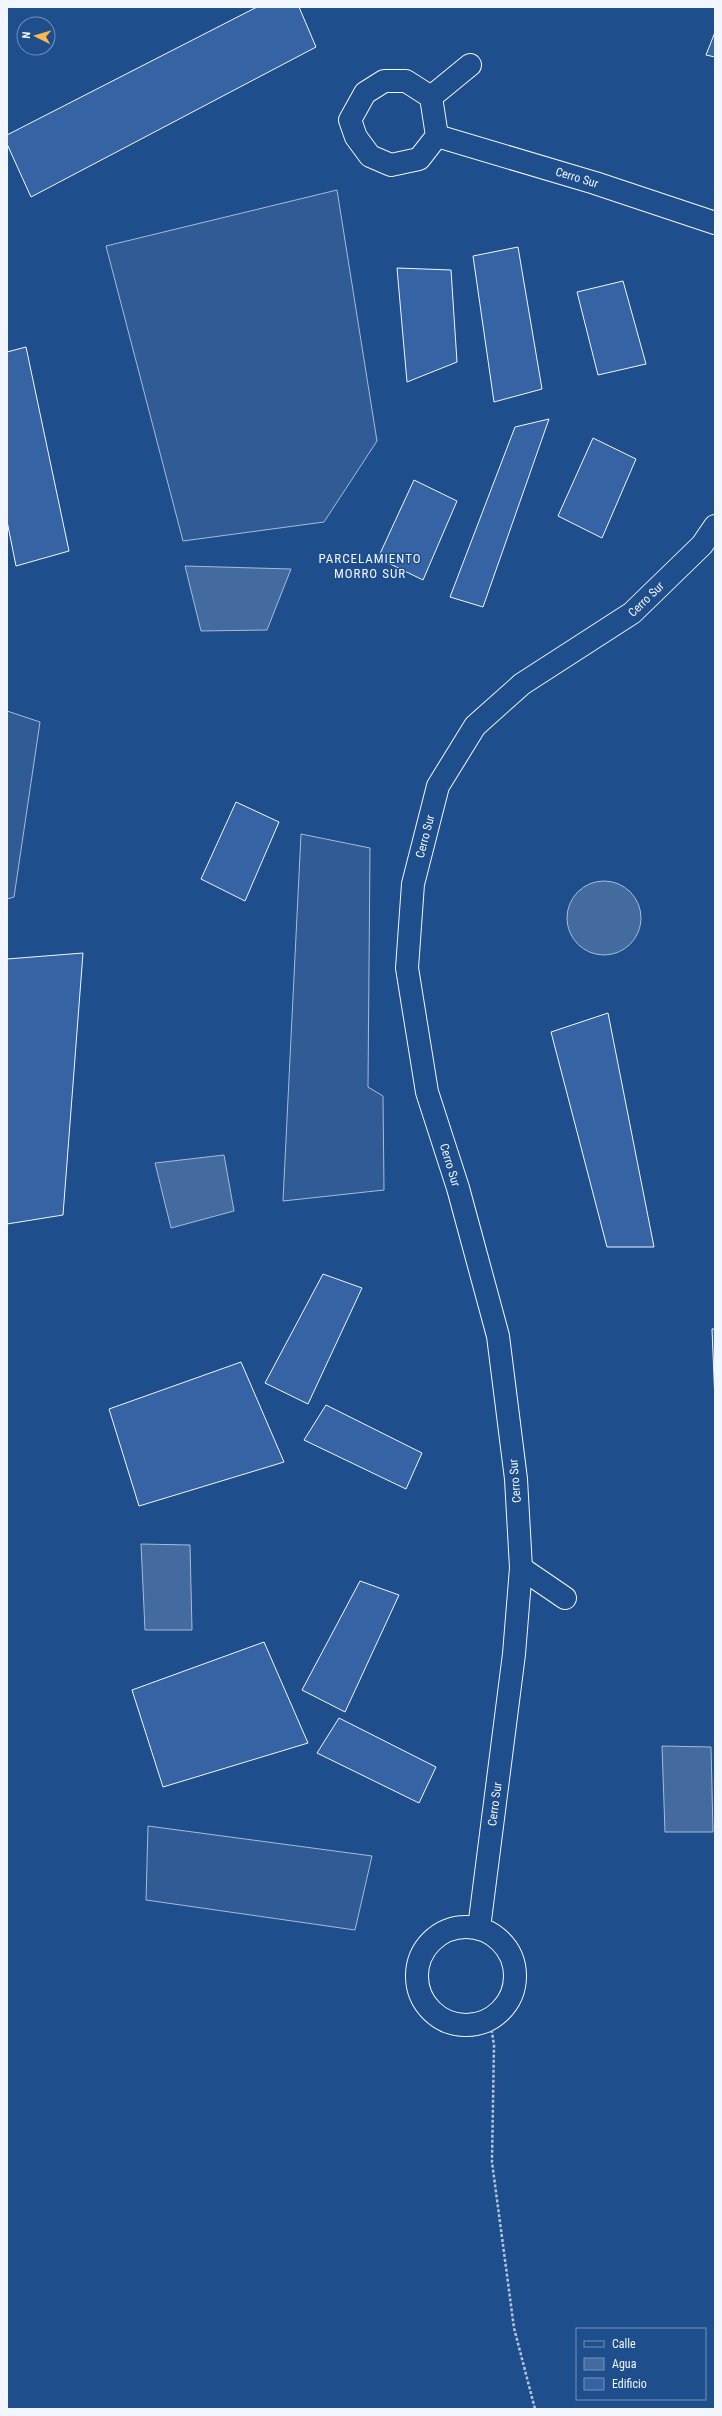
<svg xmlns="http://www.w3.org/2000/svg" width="722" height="2416" font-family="'Roboto Condensed',sans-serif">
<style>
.built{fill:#305b95;stroke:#a8bbd7}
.water{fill:#446ba0;stroke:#a8bbd7}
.building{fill:#3563a3;stroke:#f2f6ff}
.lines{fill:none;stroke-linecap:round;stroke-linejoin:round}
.street-casing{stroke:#f2f6ff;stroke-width:24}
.path{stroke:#b3c4dc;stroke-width:2.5;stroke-dasharray:3 2;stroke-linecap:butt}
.street{stroke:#1f4e8c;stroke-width:22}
.labels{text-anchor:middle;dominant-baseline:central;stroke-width:3;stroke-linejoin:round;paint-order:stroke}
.street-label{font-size:12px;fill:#f2f6ff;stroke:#1f4e8c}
.neighbourhood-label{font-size:13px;letter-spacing:1px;fill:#f2f6ff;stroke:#1f4e8c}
</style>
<rect width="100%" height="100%" fill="#1f4e8c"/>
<g class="built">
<path d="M337,190L377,441L324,522L183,541L106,246Z"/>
<path d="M7,711L40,722L14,897L7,899Z"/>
<path d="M301,834L370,848L368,1087L383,1096L384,1190L283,1201Z"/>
<path d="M148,1826L372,1856L355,1930L146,1900Z"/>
</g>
<g class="water">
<path d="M185,566L291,569L267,630L201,631Z"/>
<circle cx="604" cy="918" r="37"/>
<path d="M224,1155L234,1211L171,1228L155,1163Z"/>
<path d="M141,1544L190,1545L192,1630H145Z"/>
<path d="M662,1746L711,1747L713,1832H665Z"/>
</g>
<g class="building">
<path d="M257,7H299L316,47L31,197L7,144V135Z"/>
<path d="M715,32V57L706,55Z"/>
<path d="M518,247L542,389L494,402L473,256Z"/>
<path d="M397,268L451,270L457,362L407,382Z"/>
<path d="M623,281L646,364L598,375L577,292Z"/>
<path d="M26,347L69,551L16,566L7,521V352Z"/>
<path d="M549,419L483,607L450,597L515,427Z"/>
<path d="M593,438L636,459L602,538L558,516Z"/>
<path d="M414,480L457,501L423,580L378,558Z"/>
<path d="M236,802L279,822L245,901L201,879Z"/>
<path d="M83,953L63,1215L7,1224V959Z"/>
<path d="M608,1013L654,1247H607L551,1032Z"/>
<path d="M323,1274L362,1288L308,1404L265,1383Z"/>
<path d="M712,1329H715V1402Z"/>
<path d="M241,1362L284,1462L139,1506L109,1409Z"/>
<path d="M326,1405L422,1453L406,1489L304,1440Z"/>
<path d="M360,1581L399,1595L345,1712L302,1690Z"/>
<path d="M264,1642L308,1743L163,1787L132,1690Z"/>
<path d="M339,1718L436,1767L419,1803L317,1753Z"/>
</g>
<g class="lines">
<g class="street-casing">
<g id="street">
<path d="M384,81H406L431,97L437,136L419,159L391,165L370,156L356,137L350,120L365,93Z"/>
<path d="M431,97L470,65"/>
<path id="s1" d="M437,136L595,183L715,223"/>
<path d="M521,1568L565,1598"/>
<circle cx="466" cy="1976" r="49"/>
<path id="s2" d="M479,1928L514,1654L521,1568L516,1479L498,1336L458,1188L427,1092L407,968L413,884L438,786L475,726L522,684L632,613L702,545L715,526"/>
</g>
</g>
<path class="path" d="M490,2020L494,2045L492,2162L514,2328L535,2409"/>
<use href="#street" class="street"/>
</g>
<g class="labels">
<g class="street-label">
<text stroke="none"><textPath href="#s1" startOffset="146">Cerro Sur</textPath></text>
<text stroke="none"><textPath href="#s2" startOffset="1445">Cerro Sur</textPath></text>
<text stroke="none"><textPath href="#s2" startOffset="1109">Cerro Sur</textPath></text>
<text transform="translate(450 1165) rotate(73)">Cerro Sur</text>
<text transform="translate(515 1481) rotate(-95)">Cerro Sur</text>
<text stroke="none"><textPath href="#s2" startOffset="125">Cerro Sur</textPath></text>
</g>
<g class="neighbourhood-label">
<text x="370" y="558">PARCELAMIENTO<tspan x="370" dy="15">MORRO SUR</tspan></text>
</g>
</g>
<rect width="722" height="2416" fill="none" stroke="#f2f6ff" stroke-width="16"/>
<rect x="576" y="2328" width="130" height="72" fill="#1f4e8c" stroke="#7391ba"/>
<rect x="584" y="2341" width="20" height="6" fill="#1f4e8c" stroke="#7391ba"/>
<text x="612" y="2348" font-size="12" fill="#f2f6ff">Calle</text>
<rect x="584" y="2358" width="20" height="12" fill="#446ba0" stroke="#7391ba"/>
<text x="612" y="2368" font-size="12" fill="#f2f6ff">Agua</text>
<rect x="584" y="2378" width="20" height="12" fill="#3563a3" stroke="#7391ba"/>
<text x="612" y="2388" font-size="12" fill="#f2f6ff">Edificio</text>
<g transform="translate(36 36) rotate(275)"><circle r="19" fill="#1f4e8c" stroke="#7391ba"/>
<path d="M0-3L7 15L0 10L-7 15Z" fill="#ffb74d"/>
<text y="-6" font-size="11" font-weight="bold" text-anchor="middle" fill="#f2f6ff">N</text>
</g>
</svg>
